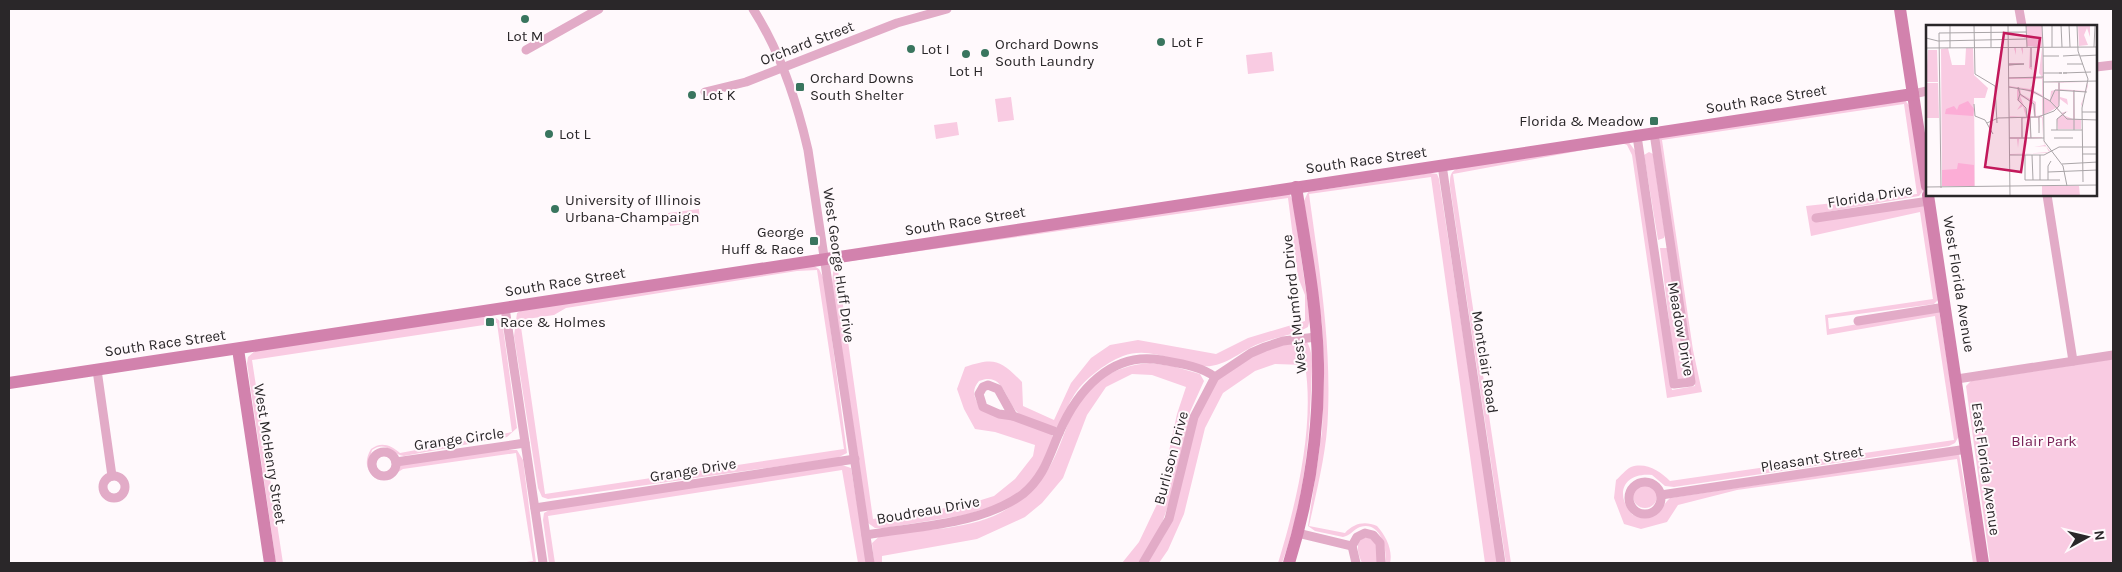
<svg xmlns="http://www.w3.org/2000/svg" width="2122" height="572" font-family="Karla,sans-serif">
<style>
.green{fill:#f9cbe2;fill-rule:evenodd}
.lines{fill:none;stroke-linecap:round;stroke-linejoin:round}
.street{stroke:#e2abc7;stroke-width:9}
.secondary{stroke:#d282ad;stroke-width:12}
.poi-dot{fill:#39755e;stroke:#fff9fc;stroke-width:2}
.labels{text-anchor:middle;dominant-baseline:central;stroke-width:4;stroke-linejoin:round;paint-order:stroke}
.poi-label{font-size:15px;fill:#2a2729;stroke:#fff9fc;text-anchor:start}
.street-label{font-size:15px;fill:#2a2729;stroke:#fff9fc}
.park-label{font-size:15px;fill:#782056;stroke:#fff9fc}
.inset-road{fill:none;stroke:#aaa5a8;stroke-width:1}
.view{fill:#c2185b;fill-opacity:0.15;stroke:#c2185b;stroke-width:2.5}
.inset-edge{fill:none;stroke:#2a2729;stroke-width:2.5}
</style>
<rect width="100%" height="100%" fill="#fff9fc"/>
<g class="green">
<path d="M1272,52L1274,71L1248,74L1246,55Z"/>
<path d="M1011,97L1014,120L998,122L995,99Z"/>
<path d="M1905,100L1910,107L1922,183L1923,191L1919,196L1821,213L1925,206L1938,300L1934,304L1828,318L1829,329L1939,310L1959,436L1955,443L1949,446L1674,487L1665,486L1652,475C1623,472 1614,495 1633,515L1652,517C1663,510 1663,504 1670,498L1959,454L1978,563H1973L1957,459L1737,490L1678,505L1667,522L1641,529L1624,524L1614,498L1616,480C1620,477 1626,469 1631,467C1646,462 1660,471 1670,481L1954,440L1935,316L1827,335L1825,315L1933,299L1920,212L1811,236L1806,206L1917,194L1904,104L1662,140L1693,350L1702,392L1667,398L1632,155L1627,145L1622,143L1453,174L1511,563H1506L1450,186C1450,175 1450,171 1461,167L1628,141L1636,152L1672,390L1695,386L1658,140L1661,137Z"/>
<path d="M957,122L959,135L936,139L934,125Z"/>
<path d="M1649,152L1653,154L1665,235L1664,238L1658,240L1644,155Z"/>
<path d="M1430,173L1437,174L1439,179L1498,563H1485L1431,177L1309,194C1319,267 1331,340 1328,413C1327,451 1317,489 1309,526L1345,533C1354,523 1365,521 1377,526C1386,536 1393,550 1390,563H1385C1388,549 1380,520 1360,527C1354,529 1350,536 1343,537L1315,531L1308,526L1322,432L1324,359L1322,324L1304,201L1308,192Z"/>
<path d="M1289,193L1293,201L1310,319L1308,327C1294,335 1276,337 1261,343C1241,350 1224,369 1201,366C1176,362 1149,346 1123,356C1105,363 1082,381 1073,397C1066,407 1066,417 1057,427C1046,427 1025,420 1017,412C1005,399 1003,371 979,381C971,390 974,398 980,407L1051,434L1054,438L1034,479L1018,494L1000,504L965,515L885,528H875L868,523L832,284L834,262ZM1288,198L1298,277L1305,295V321L1248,338L1216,354L1138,340L1110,345L1091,358L1071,383L1054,420L1023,406L1022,382C1000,360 995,357 965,367L957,389L964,409L975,429L995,432L1035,445L1033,456L1015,479L994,496L965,505L873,519L837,263Z"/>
<path d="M699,209L700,222L670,226L668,213Z"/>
<path d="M1660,248H1667L1685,371L1683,380H1678L1676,376Z"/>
<path d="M814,266L819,269L824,279L847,453L837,458L548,499L542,497L538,488L514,336L517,313L522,310ZM817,270L844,449L545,494L520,320L554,315L566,308L797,271Z"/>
<path d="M492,315L500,321L503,328L517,428L507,437L404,456C391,454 386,440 372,450L368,464L375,476C386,479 393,473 400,465L498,450H517L523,460L536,563H520L533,561L516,453L403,469L390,477L375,478C366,470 364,461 371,449C381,441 391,445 400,453L512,432L497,323L252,360L283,563H276L247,363L248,357L256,350Z"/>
<path d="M1307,342C1315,355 1311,376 1311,391C1309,450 1302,508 1282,563H1278C1296,505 1315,426 1305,365L1275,364L1255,371L1223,393L1205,428L1184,514L1168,550L1159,563H1147L1164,536L1171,519L1195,423L1215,383L1226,372L1269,347Z"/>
<path d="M2113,359V563H1990L1966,386L1971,381Z"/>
<path d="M1150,363L1172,366L1200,374L1204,381L1190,412L1177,480L1161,526L1138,563H1122L1139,542L1158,502L1177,414L1186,387L1152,375L1132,374L1106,387L1087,415L1063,478L1042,503L1025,517L977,539L882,556V563H874L872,543L882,534C921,530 974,530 1007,509C1024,498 1040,484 1050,466C1058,452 1063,436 1069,421C1085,384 1111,366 1150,363Z"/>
<path d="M839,464L851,468L867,563H858L842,470L548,516L555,563H549L543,520L544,513L553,508Z"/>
<circle cx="1645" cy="496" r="12"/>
<path d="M1369,537L1377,545L1379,563H1362C1358,554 1356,547 1360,538Z"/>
</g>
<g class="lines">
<g class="street">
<path d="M753,9C780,51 797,102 808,150L870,563"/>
<path d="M2019,9L2022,26"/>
<path d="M526,50L599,9"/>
<path d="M2096,67L2113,65"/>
<path d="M705,92L746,82L897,23L947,9"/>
<path d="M1913,94L1927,91"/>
<path d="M1637,136L1674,384L1691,382L1654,133"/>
<path d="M1442,165L1501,563"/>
<path d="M2047,195L2073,361"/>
<path d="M1816,218L1929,201"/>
<path d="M505,308L543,563"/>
<path d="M1858,321L1945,307"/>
<path d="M97,370L112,476"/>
<path d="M1957,379L2113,355"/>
<path d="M988,385L998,389L1013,416L999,414L983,407L979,394L983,387Z"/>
<path d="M1013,416L1059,433"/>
<circle cx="384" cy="464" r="12"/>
<path d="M396,462L525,443"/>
<circle cx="114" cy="487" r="11"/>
<circle cx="1645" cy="498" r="16"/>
<path d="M1661,495L1967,449"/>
<path d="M535,508L855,459"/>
<path d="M1298,533L1352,546"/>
<path d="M866,535C917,526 981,525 1023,494C1044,477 1049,456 1059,433C1077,391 1111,351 1161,360C1177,363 1201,366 1215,377"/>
<path d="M1143,563L1169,519L1194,417L1215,377L1251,353L1265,347L1283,341L1316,337"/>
<path d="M1356,563L1352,546L1357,537L1365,533L1373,535L1380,543L1381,563"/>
</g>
<g class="secondary">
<path d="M1900,9L1927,186"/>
<path d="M1928,195L1983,563"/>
<path d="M238,349L270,563"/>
<path d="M9,383L1913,94"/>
<path d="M1289,563C1309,499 1319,432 1318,364C1317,305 1305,245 1296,187"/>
</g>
</g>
<g class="poi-dot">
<circle cx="525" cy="19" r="5"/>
<circle cx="1161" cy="42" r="5"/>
<circle cx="911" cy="49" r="5"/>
<circle cx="985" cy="53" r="5"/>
<circle cx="966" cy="54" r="5"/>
<rect x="795" y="82" width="10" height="10" rx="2.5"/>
<circle cx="692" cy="95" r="5"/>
<rect x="1649" y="116" width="10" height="10" rx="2.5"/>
<circle cx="549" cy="134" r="5"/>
<circle cx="555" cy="209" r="5"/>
<rect x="809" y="236" width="10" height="10" rx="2.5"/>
<rect x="485" y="317" width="10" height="10" rx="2.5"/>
</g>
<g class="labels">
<g class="poi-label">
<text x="525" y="36" text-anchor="middle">Lot M</text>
<text x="1171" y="42">Lot F</text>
<text x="995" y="44">Orchard Downs<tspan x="995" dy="17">South Laundry</tspan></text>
<text x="921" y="49">Lot I</text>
<text x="966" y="71" text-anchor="middle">Lot H</text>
<text x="810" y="78">Orchard Downs<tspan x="810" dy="17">South Shelter</tspan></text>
<text x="702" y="95">Lot K</text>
<text x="1644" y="121" text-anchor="end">Florida &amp; Meadow</text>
<text x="559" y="134">Lot L</text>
<text x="565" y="200">University of Illinois<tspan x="565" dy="17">Urbana-Champaign</tspan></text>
<text x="804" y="232" text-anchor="end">George<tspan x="804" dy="17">Huff &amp; Race</tspan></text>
<text x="500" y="322">Race &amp; Holmes</text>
</g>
<g class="street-label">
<text transform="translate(807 43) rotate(-21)">Orchard Street</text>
<text transform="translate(1766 99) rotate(-9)">South Race Street</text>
<text transform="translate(1366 160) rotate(-8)">South Race Street</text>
<text transform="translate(1870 196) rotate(-9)">Florida Drive</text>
<text transform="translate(965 221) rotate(-9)">South Race Street</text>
<text transform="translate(839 265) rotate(82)">West George Huff Drive</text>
<text transform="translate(565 282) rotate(-9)">South Race Street</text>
<text transform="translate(1959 284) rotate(81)">West Florida Avenue</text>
<text transform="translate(1294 304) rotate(-96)">West Mumford Drive</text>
<text transform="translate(1681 329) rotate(80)">Meadow Drive</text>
<text transform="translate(165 343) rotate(-8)">South Race Street</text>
<text transform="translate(1485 362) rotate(81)">Montclair Road</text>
<text transform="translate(459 439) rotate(-8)">Grange Circle</text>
<text transform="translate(270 454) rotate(81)">West McHenry Street</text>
<text transform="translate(1171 458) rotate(-75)">Burlison Drive</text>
<text transform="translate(1812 459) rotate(-9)">Pleasant Street</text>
<text transform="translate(1986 469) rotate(82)">East Florida Avenue</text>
<text transform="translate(693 470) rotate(-9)">Grange Drive</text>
<text transform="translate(928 510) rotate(-10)">Boudreau Drive</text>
</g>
<g class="park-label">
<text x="2044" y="441">Blair Park</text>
</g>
</g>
<g transform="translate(1926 25)">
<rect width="171" height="171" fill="#fff9fc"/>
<path d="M100,0H116L117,58L161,57L162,61L155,82V104H132L131,94L136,89L130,83L116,91V113L123,127L84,130L82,23L113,22L101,21ZM83,23H88L90,30V23H95L97,30V23H104L103,43L106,45V23H116L113,48L116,52H83V41L99,38H83ZM83,54H116V70L105,64L107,59L104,64L83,61ZM132,57V64L125,66L124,75L118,72V58ZM161,57L160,66L134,64V57ZM83,63H91V75L95,79L91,85L97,81L100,92L83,91ZM94,63L116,72V90L110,91V77L95,69ZM134,66H147V94L137,90L142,86L135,88L132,84L134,74L142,80L141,74L134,72ZM148,66L160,67L155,79V94H149ZM94,71L106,77L108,91H102ZM117,92L116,112H105V93H112L114,109L113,93ZM84,93H95V112H84ZM103,93L104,112H97L96,94ZM116,113L119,120L108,122L120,121L124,126L121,128L84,129V114H91L92,123L93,114H99L100,123L101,114ZM152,0H164V12L161,3L158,10L162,20L153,21ZM22,23L26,40H39L40,23H47L48,50L62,63L59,73H48L49,161H16L15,24ZM2,25H11L12,57H0ZM0,58H12L13,93H0ZM116,161H153L154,171H116Z" fill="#f9cbe2" fill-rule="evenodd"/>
<path d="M42,76L48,84L47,91L19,89L20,84L28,81L31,85L33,80ZM32,138L48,140V161H16V145L31,144Z" fill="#fcadd6"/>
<path class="inset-road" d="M24,0V23M48,0L49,49L69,61L71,98M65,0V22M82,0L84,171M100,0L101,22M116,0L117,22M126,0V22M135,0L136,22M143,0L144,22M151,0L152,26L162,54L156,83L157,157M13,8L100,7M13,8L15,163M0,13L12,16L100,14M168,22L169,0M0,23L172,22M105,23V42M117,23L118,116L137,141L141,161M117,31H133M137,31L153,30M154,31L172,30M82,39H98L82,40M141,39H157M117,48H136H133M141,48H137L165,47M82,53L117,52M117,57L172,56M83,62L106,66L124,76L141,94L172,95M92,62L94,69L108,79L109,92M148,65V105M94,69L92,75L100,83L101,92M124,76L129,65L161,67M48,79L49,91L59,95L67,109M156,87H172M96,92V113M104,92L105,113M113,92V108M61,98L72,93L112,92L128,86L133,81V57M125,105H156M131,105V94L140,87M83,113H118M128,113H147M156,129H172M83,130H118L133,122H172M99,130V155H134M106,130L107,155M114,130V155M136,139L172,137M122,147L172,145M122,155V141L125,136M0,162L172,160"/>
<path class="view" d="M78,8L114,13L95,147L59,142Z"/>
<rect width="171" height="171" class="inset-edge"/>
</g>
<rect width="2122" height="572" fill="none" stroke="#2a2729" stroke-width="20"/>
<g transform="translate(2087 537) rotate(82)" stroke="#fff9fc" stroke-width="4" paint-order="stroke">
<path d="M0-4L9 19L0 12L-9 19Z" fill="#2a2729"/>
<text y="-8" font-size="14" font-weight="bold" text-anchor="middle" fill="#2a2729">N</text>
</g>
</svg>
